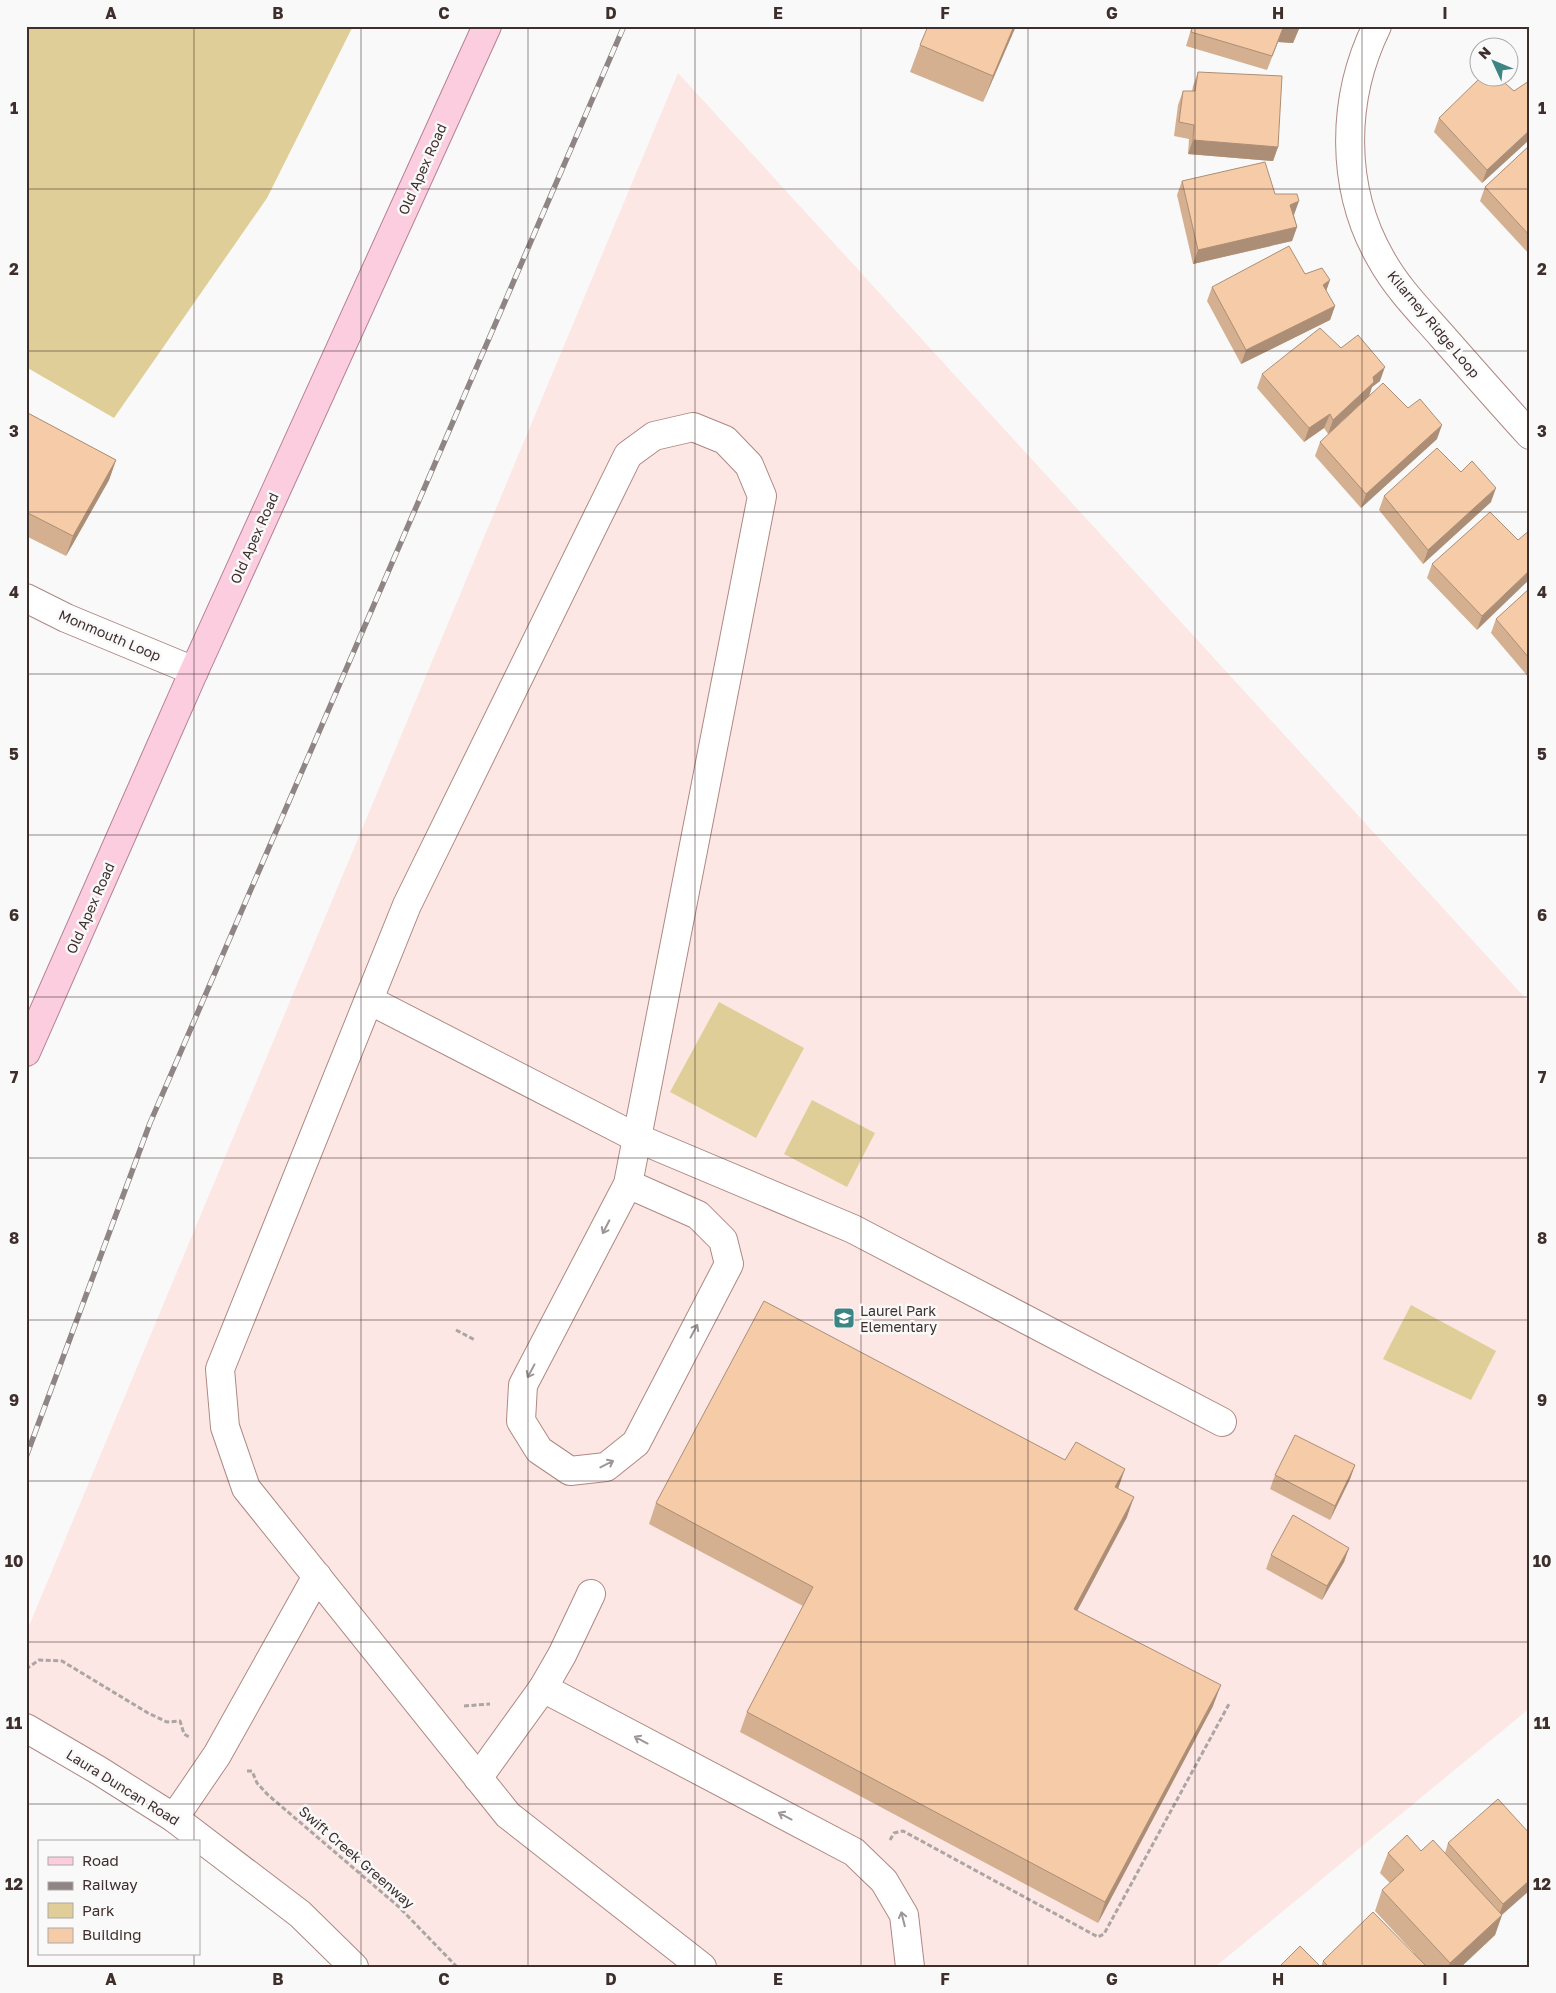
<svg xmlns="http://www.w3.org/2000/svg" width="1556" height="1993" font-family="'Golos Text',sans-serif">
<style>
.built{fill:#fce7e4}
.green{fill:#dfce97}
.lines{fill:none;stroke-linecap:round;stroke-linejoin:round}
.minor-casing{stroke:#af8883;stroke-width:30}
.major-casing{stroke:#b78093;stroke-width:30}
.path{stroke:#aca5a4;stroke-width:3;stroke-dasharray:5 2.5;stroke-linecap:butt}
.minor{stroke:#fff;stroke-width:28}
.major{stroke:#fbcddf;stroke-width:28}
.rail-casing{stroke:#8e8584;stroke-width:5.5}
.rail{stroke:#f9f9f9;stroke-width:4;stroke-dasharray:11;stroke-linecap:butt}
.wall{fill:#d4af90}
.shaded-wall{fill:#ac8e76}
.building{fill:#f6cba8;stroke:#ac8e76}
.oneway{stroke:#9e9696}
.grid{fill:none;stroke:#3e2e2c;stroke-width:1;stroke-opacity:0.55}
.labels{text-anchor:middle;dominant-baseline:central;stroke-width:5;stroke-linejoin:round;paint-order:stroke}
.street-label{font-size:14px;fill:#3e2e2c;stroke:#f9f9f9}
.poi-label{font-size:14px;fill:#3e2e2c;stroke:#f9f9f9;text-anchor:start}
.neatline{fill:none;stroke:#3e2e2c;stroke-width:2}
.grid-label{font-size:16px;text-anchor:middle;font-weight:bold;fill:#3e2e2c}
</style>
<rect width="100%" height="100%" fill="#f9f9f9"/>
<path class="built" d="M678,73L1530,1003V1708L1215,1967H354L300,1914L26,1728V1633Z"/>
<g class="green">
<path d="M26,26H353L267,198L114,418L26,367Z"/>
<path d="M719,1002L804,1048L756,1138L670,1092Z"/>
<path d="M812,1100L875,1133L847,1187L784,1154Z"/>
<path d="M1411,1305L1496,1351L1471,1400L1383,1359Z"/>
</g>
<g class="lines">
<g class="minor-casing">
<g id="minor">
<path d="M1377,26C1341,99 1340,188 1381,259C1397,288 1420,311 1442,336C1471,369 1500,402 1530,435"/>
<path d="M26,598L66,618L194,671"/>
<path d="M369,1000L637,1138L853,1229L1222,1422"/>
<path d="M628,1184L698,1215L723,1240L729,1264L636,1443L606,1467L570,1471L539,1450L521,1421L523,1385L628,1184L762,496L749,465L725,440L693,427L654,436L628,455L407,905L220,1369L225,1427L246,1488L508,1815L702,1967"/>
<path d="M543,1688L854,1852L884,1881L904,1915L910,1967"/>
<path d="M26,1728L98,1770L174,1818L300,1914L354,1967"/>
<path d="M478,1778L543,1688L562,1655L591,1594"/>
<path d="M174,1818L217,1755L317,1576"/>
</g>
</g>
<g class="major-casing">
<path id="major" d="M26,1052L194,671L487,26"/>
</g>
<g class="path">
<path d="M456,1330L475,1340"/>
<path d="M26,1669L39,1660L62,1661L148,1713L167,1722L180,1721L184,1734L189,1737"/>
<path d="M464,1706L490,1704"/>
<path d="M247,1771H252L257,1783L267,1794L399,1907L457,1967"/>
<path d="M890,1840L894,1833L903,1831L1098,1937L1104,1934L1229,1704"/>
</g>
<use href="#minor" class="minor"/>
<use href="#major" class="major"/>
<g class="rail-casing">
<path id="rail" d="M26,1457L150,1123L624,26"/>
</g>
<use href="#rail" class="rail"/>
</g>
<g class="wall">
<path d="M1016,26L983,102L910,72L920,45Z"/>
<path d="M1192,26H1300L1293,43L1278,42L1267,70L1186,46Z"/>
<path d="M1198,72L1278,147L1273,161L1188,154L1189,139L1174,136L1178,105L1183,91H1192L1193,86Z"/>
<path d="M1530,82V139L1482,183L1434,132L1439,118L1514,91Z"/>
<path d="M1530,145V255L1480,201L1485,187Z"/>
<path d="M1182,181L1275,194L1294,215L1297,227L1292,241L1193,264L1177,195Z"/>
<path d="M1305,274L1330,280L1326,291L1335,306L1330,320L1241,364L1207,301L1212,287Z"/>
<path d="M1341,348L1380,381L1372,387L1369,396L1328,434L1324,428L1304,442L1257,388L1262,374Z"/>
<path d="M26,412L116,460L109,480L66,556L26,536Z"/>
<path d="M1437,439L1361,508L1315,456L1320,442Z"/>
<path d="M1461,472L1491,502L1423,564L1379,510L1384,496Z"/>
<path d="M1518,540L1477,630L1427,578L1432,564Z"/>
<path d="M1530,588V679L1491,633L1496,619Z"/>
<path d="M1355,1465L1350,1479L1330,1520L1270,1489L1275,1475Z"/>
<path d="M1118,1488L1127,1517L1077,1611L1213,1706L1098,1923L740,1732L747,1712L803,1606L649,1524L656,1503Z"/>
<path d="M1349,1548L1344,1562L1322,1600L1266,1569L1271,1555Z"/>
<path d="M1530,1834V1890L1502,1915L1495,1935L1461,1967H1321L1323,1961L1414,1953L1375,1911L1382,1890L1390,1883L1380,1873L1388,1853L1421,1851L1445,1853L1448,1843Z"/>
</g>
<g class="shaded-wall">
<path d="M1014,26H1016L983,102L993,76Z"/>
<path d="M1283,28L1299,29L1293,43L1278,42L1267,70Z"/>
<path d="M1530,130V139L1482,183L1487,170Z"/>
<path d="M1193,140L1278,147L1273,161L1188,154Z"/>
<path d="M1299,201L1294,215L1285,219L1290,205Z"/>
<path d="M1297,227L1292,241L1193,264L1198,250Z"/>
<path d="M1330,280L1325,294L1323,285Z"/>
<path d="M1335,306L1330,320L1241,364L1246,350Z"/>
<path d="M1385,367L1380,381L1372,387L1369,396L1328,434L1333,420L1373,377Z"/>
<path d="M1330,414L1324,428L1304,442L1309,428Z"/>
<path d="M1442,425L1437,439L1361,508L1366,494Z"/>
<path d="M116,460L109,480L66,556L73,536Z"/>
<path d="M1496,488L1491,502L1423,564L1428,550Z"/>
<path d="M1530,570V579L1477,630L1482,616Z"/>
<path d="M1355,1465L1350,1479L1330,1520L1335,1506Z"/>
<path d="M1125,1469L1118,1489L1115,1487Z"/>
<path d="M1134,1497L1127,1517L1067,1630L1074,1609Z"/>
<path d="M1349,1548L1344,1562L1322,1600L1327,1586Z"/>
<path d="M1221,1685L1213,1706L1098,1923L1105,1902Z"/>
<path d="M1530,1880V1890L1498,1918L1503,1904Z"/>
<path d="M1502,1915L1495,1935L1461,1967H1448L1450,1963Z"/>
</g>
<g class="building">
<path d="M928,26H1014L993,76L920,45Z"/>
<path d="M1193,26H1300L1299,29L1283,28L1272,56L1191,32Z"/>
<path d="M1198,72L1282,76L1278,147L1193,140L1194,125L1179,122L1183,91H1195Z"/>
<path d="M1480,78H1499L1514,91L1529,81L1530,82V130L1487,170L1439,118Z"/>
<path d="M1530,145V236L1485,187Z"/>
<path d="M1265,162L1275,194H1297L1299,201L1290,205L1297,227L1198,250L1182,181Z"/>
<path d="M1289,246L1305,274L1322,268L1330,280L1323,285L1335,306L1246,350L1212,287Z"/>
<path d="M1320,328L1341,348L1358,335L1385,367L1373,377L1374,382L1333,420L1330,414L1309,428L1262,374Z"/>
<path d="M1383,383L1408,408L1420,399L1442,425L1366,494L1320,442Z"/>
<path d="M26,412L116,460L73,536L26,512Z"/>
<path d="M1437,448L1461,472L1472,461L1496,488L1428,550L1384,496Z"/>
<path d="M1490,512L1518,540L1530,530V570L1482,616L1432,564Z"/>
<path d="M1530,588V659L1496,619Z"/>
<path d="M764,1301L1065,1460L1076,1442L1125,1469L1115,1487L1134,1497L1074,1609L1221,1685L1105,1902L747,1712L813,1587L656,1503Z"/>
<path d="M1295,1435L1355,1465L1335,1506L1275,1475Z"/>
<path d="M1293,1515L1349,1548L1327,1586L1271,1555Z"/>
<path d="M1498,1799L1530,1834V1880L1503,1904L1448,1843Z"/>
<path d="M1407,1835L1421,1851L1433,1840L1502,1915L1450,1963L1382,1890L1404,1870L1388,1853Z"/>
<path d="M1373,1912L1427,1967H1329L1323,1961Z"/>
<path d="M1300,1946L1321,1967H1279Z"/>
</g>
<defs><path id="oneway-shaft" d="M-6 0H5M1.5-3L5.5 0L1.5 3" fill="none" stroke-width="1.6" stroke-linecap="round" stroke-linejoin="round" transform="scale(1.25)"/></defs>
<g class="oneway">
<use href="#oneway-shaft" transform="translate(606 1227) rotate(117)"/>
<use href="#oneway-shaft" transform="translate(694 1331) rotate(-62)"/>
<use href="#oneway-shaft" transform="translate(531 1371) rotate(118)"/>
<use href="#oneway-shaft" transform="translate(607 1464) rotate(-27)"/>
<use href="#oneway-shaft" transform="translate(641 1740) rotate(-152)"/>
<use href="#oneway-shaft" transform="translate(785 1816) rotate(-152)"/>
<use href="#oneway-shaft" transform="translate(903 1919) rotate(-104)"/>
</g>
<path class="grid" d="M194,26V1842M361,26V1967M528,26V1967M695,26V1967M861,26V1967M1028,26V1967M1195,26V1967M1362,26V1967M26,189H1530M26,351H1530M26,512H1530M26,674H1530M26,835H1530M26,997H1530M26,1158H1530M26,1320H1530M26,1481H1530M26,1642H1530M26,1804H1530M194,1954V1967"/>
<defs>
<g id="school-square" transform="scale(1.125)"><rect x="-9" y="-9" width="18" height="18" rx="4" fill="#3d8583" stroke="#f9f9f9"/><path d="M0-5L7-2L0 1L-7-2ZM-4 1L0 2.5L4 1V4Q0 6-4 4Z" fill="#fff"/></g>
</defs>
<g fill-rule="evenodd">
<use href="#school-square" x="844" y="1318"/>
</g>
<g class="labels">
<g class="street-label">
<text transform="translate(422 169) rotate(-66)">Old Apex Road</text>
<text transform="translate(1434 324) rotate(50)">Kilarney Ridge Loop</text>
<text transform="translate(254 538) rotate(-66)">Old Apex Road</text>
<text transform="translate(110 635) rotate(23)">Monmouth Loop</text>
<text transform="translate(90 908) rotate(-66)">Old Apex Road</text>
<text transform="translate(123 1787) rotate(32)">Laura Duncan Road</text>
<text transform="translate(357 1857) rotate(41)">Swift Creek Greenway</text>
</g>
<g class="poi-label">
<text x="860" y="1310">Laurel Park<tspan x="860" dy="16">Elementary</tspan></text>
</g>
</g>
<rect width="1556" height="1993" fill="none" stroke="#f9f9f9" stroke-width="55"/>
<rect x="38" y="1840" width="162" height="115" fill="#f9f9f9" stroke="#aea8a7"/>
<rect x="48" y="1857" width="25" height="8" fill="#fbcddf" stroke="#aea8a7"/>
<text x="82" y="1866" font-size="15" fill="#3e2e2c">Road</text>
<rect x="48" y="1882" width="25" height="8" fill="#8e8584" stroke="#aea8a7"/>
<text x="82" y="1890" font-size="15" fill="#3e2e2c">Railway</text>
<rect x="48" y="1903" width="25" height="15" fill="#dfce97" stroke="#aea8a7"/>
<text x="82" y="1916" font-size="15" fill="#3e2e2c">Park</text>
<rect x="48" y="1928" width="25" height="15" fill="#f6cba8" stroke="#aea8a7"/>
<text x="82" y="1940" font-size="15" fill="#3e2e2c">Building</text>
<g transform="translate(1494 62) rotate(314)"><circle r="24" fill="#f9f9f9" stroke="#aea8a7"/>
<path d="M0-4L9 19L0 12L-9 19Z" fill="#3d8583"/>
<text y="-8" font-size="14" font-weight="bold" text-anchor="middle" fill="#3e2e2c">N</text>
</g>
<rect x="28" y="28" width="1500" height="1938" class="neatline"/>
<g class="grid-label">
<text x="111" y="19">A</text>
<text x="278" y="19">B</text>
<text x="444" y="19">C</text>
<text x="611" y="19">D</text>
<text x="778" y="19">E</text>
<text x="945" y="19">F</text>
<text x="1112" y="19">G</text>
<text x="1278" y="19">H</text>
<text x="1445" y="19">I</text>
<text x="14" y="114">1</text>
<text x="1542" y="114">1</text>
<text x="14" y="275">2</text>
<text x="1542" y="275">2</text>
<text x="14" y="437">3</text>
<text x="1542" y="437">3</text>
<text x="14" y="598">4</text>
<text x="1542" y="598">4</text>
<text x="14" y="760">5</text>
<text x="1542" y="760">5</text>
<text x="14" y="921">6</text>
<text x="1542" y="921">6</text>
<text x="14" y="1083">7</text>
<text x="1542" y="1083">7</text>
<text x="14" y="1244">8</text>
<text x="1542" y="1244">8</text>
<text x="14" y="1406">9</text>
<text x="1542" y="1406">9</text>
<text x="14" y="1567">10</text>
<text x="1542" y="1567">10</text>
<text x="14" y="1729">11</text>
<text x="1542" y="1729">11</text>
<text x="14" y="1890">12</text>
<text x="1542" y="1890">12</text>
<text x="111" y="1985">A</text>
<text x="278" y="1985">B</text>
<text x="444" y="1985">C</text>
<text x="611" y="1985">D</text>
<text x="778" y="1985">E</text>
<text x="945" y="1985">F</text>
<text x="1112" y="1985">G</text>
<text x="1278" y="1985">H</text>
<text x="1445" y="1985">I</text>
</g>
</svg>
